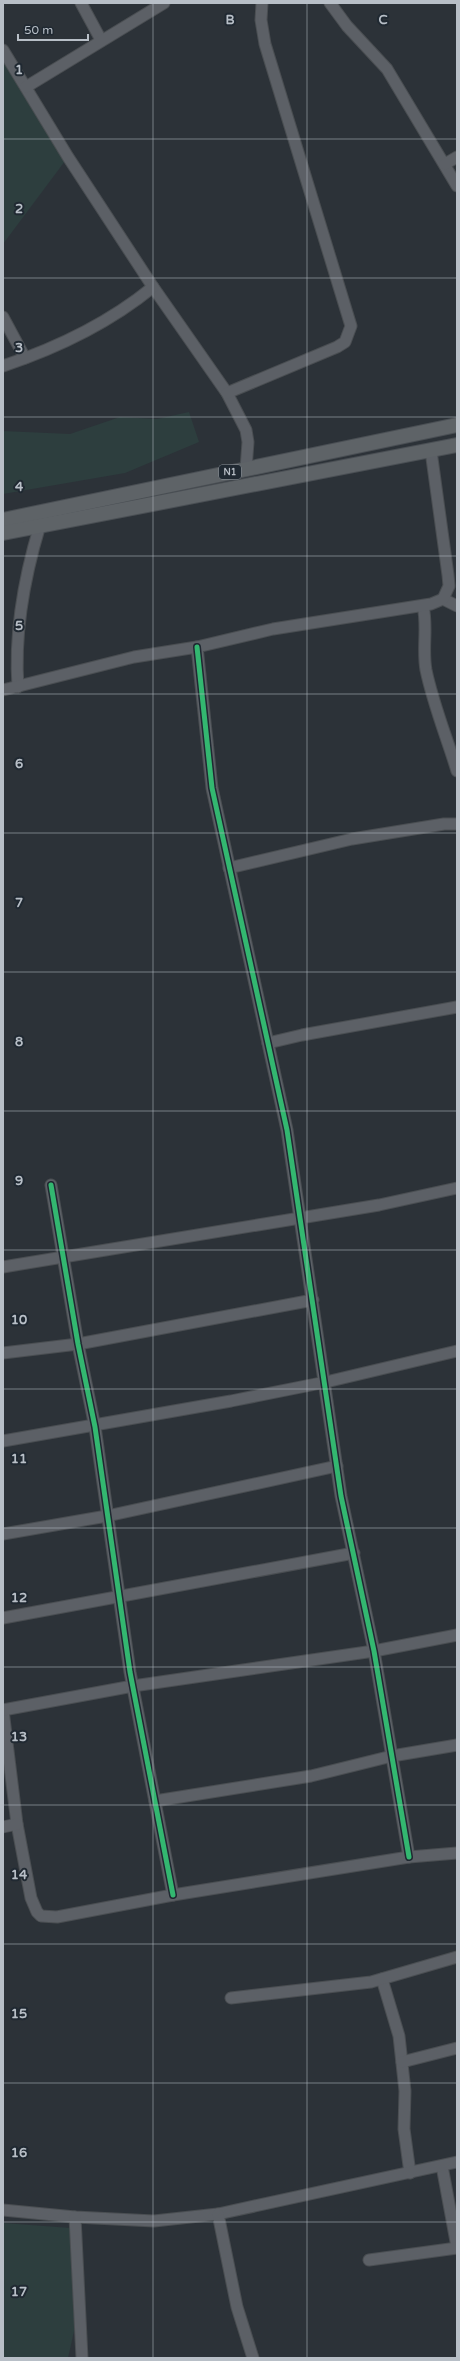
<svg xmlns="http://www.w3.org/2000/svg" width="460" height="2361" font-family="'Varela Round',sans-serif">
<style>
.green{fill:#2d3e3e}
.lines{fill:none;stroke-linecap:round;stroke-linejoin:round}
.minor-casing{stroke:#4a4e52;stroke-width:13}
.major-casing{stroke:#4a4f54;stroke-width:16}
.minor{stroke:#5c6066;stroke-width:11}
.major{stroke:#5e6367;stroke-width:14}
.cycleway-casing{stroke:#202932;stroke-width:8}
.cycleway{stroke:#33b770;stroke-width:5}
.grid{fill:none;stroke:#b8bfc7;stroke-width:1;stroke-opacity:0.55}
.labels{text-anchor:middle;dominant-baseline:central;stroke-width:4;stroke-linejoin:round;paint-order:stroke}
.shield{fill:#202932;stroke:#8a929a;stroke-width:1}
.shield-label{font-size:9px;font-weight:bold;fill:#b8bfc7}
.grid-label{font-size:13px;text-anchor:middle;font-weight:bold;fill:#b8bfc7;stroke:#202932;stroke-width:4;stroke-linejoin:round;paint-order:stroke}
</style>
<rect width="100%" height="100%" fill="#2c3238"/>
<g class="green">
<path d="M7,57L68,157L3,244V64Z"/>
<path d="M189,412L199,442L125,473L3,494V431L70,434L120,417L157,419Z"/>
<path d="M3,2223L71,2228L77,2318L68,2358H3Z"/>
</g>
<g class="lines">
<g class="minor-casing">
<g id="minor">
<path d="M81,3L101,40"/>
<path d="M330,3L347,26L387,69L457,186"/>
<path d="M3,50L68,157L153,287L227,393L246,430L248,442L246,469"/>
<path d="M26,87L164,3"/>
<path d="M445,164L457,157"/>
<path d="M3,317L25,358"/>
<path d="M3,366C57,348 109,323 153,287"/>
<path d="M227,393L337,347L345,342L351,326L265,44L261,20L262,3"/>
<path d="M443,599L457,606"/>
<path d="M423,606C428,627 422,648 426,670C433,704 447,738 457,771"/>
<path d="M197,647L212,788L287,1130L341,1496L374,1651L409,1857"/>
<path d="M18,687C14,632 24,578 40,525"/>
<path d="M3,690L134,657L197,647L273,629L431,604L443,599L449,586L448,575L431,451"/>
<path d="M229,868L352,839L444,824H457"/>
<path d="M268,1043L302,1035L457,1007"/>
<path d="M51,1185L78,1344L95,1427L130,1672L173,1895"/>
<path d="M3,1267L379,1205L457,1188"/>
<path d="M3,1353L78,1344L313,1300"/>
<path d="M3,1441L231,1401L326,1382L457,1351"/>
<path d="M3,1534L107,1516L337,1466"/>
<path d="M3,1618L354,1553"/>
<path d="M3,1710L17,1824L31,1898L37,1912L41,1916L57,1917L173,1895L409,1857L457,1853"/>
<path d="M3,1710L133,1686L374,1651L457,1635"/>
<path d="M155,1801L311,1776L392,1756L457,1745"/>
<path d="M3,1827L17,1824"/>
<path d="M382,1979L399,2036L405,2091L404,2129L410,2173"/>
<path d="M231,1998L371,1982L457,1957"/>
<path d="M402,2062L457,2048"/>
<path d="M442,2166L457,2247"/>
<path d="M3,2210L75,2217L154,2221L218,2214L457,2162"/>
<path d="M218,2214L237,2307L253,2358"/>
<path d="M75,2217L82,2358"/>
<path d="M369,2260L457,2248"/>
</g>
</g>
<g class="major-casing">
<g id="major">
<path d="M3,520L457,425"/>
<path d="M3,533L457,445"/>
</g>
</g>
<use href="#minor" class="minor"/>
<use href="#major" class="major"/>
<g class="cycleway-casing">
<g id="cycleway">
<path d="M197,647L212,788L287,1130L341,1496L374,1651L409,1857"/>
<path d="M51,1185L78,1344L95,1427L130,1672L173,1895"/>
</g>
</g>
<use href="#cycleway" class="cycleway"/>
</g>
<path class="grid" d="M153,3V2358M307,3V2358M3,139H457M3,278H457M3,417H457M3,556H457M3,694H457M3,833H457M3,972H457M3,1111H457M3,1250H457M3,1389H457M3,1528H457M3,1667H457M3,1805H457M3,1944H457M3,2083H457M3,2222H457"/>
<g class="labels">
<rect class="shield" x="219" y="465" width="22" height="14" rx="3"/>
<g class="shield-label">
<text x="230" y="472">N1</text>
</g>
</g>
<g class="grid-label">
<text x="230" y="24">B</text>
<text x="383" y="24">C</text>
<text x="19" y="74">1</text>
<text x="19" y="213">2</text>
<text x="19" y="352">3</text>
<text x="19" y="491">4</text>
<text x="19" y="630">5</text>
<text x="19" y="768">6</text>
<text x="19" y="907">7</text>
<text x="19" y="1046">8</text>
<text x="19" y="1185">9</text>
<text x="19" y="1324">10</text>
<text x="19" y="1463">11</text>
<text x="19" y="1602">12</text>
<text x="19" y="1741">13</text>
<text x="19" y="1879">14</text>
<text x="19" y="2018">15</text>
<text x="19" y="2157">16</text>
<text x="19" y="2296">17</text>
</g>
<rect width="460" height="2361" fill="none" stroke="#b8bfc7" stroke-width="8"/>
<path d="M18 34v6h70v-6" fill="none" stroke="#b8bfc7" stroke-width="2"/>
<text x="24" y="34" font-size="12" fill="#b8bfc7" stroke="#202932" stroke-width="3" paint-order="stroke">50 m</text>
</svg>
